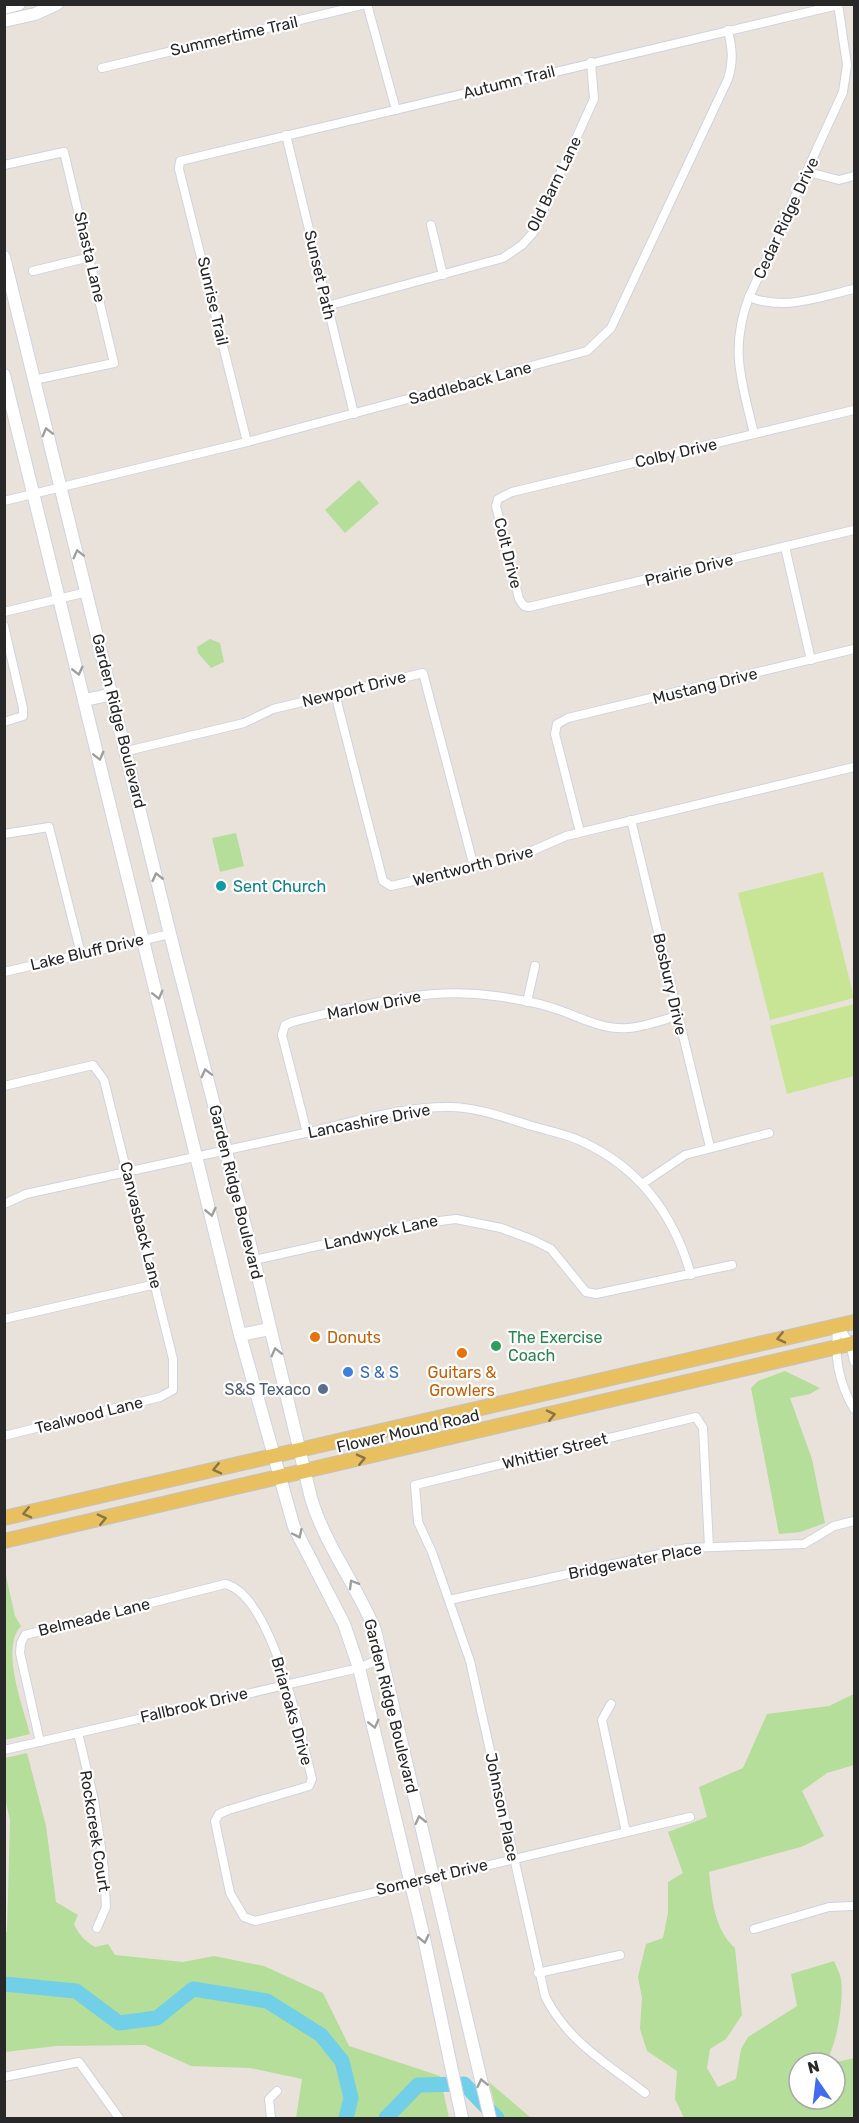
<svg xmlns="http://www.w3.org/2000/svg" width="859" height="2123" font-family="Rubik,sans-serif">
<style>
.green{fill:#b4de99}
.pitch{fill:#c7e595}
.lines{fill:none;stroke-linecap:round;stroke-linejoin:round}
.river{stroke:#71cfe7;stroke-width:15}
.street-casing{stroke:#cfd3e0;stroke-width:10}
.secondary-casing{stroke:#cfd3e0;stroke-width:14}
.primary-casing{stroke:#c3c3c3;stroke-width:16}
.street{stroke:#fff;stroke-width:8}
.secondary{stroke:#fff;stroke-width:12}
.primary{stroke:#e8c060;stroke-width:14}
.oneway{stroke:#9e9e9e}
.oneway2{stroke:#887444}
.culture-dot{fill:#0f9aa8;stroke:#fff;stroke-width:2}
.food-dot{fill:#e8710a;stroke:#fff;stroke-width:2}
.leisure-dot{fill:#2e9e5b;stroke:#fff;stroke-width:2}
.shop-dot{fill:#3f7fe0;stroke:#fff;stroke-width:2}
.service-dot{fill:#5c6f8a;stroke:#fff;stroke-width:2}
.labels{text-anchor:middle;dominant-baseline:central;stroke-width:4.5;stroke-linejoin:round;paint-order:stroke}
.street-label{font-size:16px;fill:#282828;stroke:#fff}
.culture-label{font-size:16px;fill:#0d838f;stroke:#fff;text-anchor:start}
.food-label{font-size:16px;fill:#c56008;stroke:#fff;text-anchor:start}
.leisure-label{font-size:16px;fill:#27864d;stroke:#fff;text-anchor:start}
.shop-label{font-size:16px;fill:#366cbe;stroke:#fff;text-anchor:start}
.service-label{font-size:16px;fill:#4e5e75;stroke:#fff;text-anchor:end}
</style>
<rect width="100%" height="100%" fill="#e9e2da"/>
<g class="green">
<path d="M359,480L379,503L345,533L325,510Z"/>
<path d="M210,639L220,643L224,662L211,668L198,653L197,647Z"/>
<path d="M236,833L244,866L220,872L212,838Z"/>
<path d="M785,1371L820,1388L810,1394L790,1398L812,1459L825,1523L800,1532L779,1534L751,1388L758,1381Z"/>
<path d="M4,1567L15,1616L21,1626C0,1648 23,1706 30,1734L5,1740Z"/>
<path d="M854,1694V1765L827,1773L802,1791L824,1836L801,1847L709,1872C712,1899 714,1929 735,1948L742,2015L726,2039L710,2049L707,2068L718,2087L736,2079L741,2049L748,2037L797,2006L791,1974L834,1961C836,1966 840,1973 841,1979C844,1998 837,2050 824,2063H799V2099H835V2063H832L854,2058V2118H684L675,2099L677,2071L647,2051L640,2029L642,1998L638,1977L646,1944L663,1938L668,1913V1882L683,1873L668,1832L707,1817L699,1787L743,1768L767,1714L829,1706Z"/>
<path d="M27,1753L46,1826L56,1902L78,1915L74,1924C79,1935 85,1941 95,1947L108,1944L115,1955L183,1962L214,1956L264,1966L323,1993L349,2046L440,2076L449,2118H296L302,2079L250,2068L191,2066L145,2045L56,2046L5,2052L4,1934L7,1932L10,1820L5,1798V1758Z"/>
<path d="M489,2082L531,2118H498Z"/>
</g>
<g class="pitch">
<path d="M823,872L854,998L770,1020L738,893Z"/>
<path d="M854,1004V1076L787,1094L770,1026Z"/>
</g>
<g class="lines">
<g class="river">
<path d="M4,1984L76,1991L119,2023L157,2018L193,1989L267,2001L321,2035L342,2061L351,2098L346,2118"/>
<path d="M386,2118L418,2085L464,2084L497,2118"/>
</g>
<g class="street-casing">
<g id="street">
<path d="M367,4L396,110"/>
<path d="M102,68L366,4"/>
<path d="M286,135L354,414"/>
<path d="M4,165L64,152L114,363L34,380"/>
<path d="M808,172L839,180L854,176"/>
<path d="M431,225L443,275"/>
<path d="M33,271L90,257"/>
<path d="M749,297C784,311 819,297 854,289"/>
<path d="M327,306L503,258L522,245L533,233L594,99L591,62"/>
<path d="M854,410L512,492L498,499L496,506L519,599L524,606L529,607L854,530"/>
<path d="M754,434C742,382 729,350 749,297L843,92L847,65L838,4"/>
<path d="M247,442L179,169L180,161L838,5"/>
<path d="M4,501L247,442L587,351L611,328L728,79C734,61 732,48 728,30"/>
<path d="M785,547L811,660"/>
<path d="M4,612L87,592"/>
<path d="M4,626L23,708V716L4,722"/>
<path d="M335,694L383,881L391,886L518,857L566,836L854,767"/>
<path d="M127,751L244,723L273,709L423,673L474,867"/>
<path d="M631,820L710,1147"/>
<path d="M580,832L555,734L557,724L568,718L854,649"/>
<path d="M4,834L49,827L81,954"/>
<path d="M4,972L170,934"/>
<path d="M527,1002L535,966"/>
<path d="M4,1086L93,1065L104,1080L173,1359V1390L160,1397L4,1436"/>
<path d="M307,1133L282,1035L285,1025L292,1022C358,1006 427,986 495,996C518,999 541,1003 562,1011C583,1019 605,1030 628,1028C644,1027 662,1020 677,1016"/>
<path d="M642,1184L685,1155L769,1133"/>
<path d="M4,1204L26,1194C119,1174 212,1154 305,1133C353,1122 403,1106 452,1107C479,1108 506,1118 532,1126C549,1131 567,1134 583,1142C641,1169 674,1215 691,1275"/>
<path d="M254,1260L415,1224L456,1219L501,1228L533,1240L551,1249L586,1292L596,1294L732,1265"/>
<path d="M4,1319L156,1284"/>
<path d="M854,1361L850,1344L838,1325C833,1354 839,1384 854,1409"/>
<path d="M449,1600L687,1548L804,1544L834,1526L854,1521"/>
<path d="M611,1704L602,1720L626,1832"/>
<path d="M78,1733L94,1800L104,1869L106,1907L97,1928"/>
<path d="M40,1742L20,1653L21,1643L25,1635L225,1584C272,1594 301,1736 312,1779L309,1786L228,1810L219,1814L215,1821L230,1893L244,1917L255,1921L690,1817"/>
<path d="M4,1750L359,1668L382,1658"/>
<path d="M754,1929L829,1907L854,1906"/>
<path d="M538,1973L620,1955"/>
<path d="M4,2077L79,2062L119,2118"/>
<path d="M645,2093C606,2063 567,2041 545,1996L470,1661L432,1552L418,1522L415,1485L696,1417L703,1428L709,1547"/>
<path d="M271,2118L269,2099L277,2091"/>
</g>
</g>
<g class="secondary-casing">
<g id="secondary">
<path d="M4,8L19,4"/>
<path d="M4,21L35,14L57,4"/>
<path d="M4,257L170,934L254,1260L311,1498C325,1545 356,1584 375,1630L490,2118"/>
<path d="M4,375L240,1335L294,1527L344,1624L359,1668L424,1938L462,2118"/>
<path d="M85,700L113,694"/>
<path d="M240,1335L270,1329"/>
</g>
</g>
<g class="primary-casing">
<g id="primary">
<path d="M4,1518L854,1322"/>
<path d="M4,1541L854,1343"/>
</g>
</g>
<use href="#street" class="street"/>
<use href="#secondary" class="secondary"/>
<use href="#primary" class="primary"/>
</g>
<defs><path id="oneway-chevron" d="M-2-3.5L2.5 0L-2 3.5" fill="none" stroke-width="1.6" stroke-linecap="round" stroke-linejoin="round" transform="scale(1.5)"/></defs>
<g class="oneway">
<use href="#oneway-chevron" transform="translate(47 432) rotate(-104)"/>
<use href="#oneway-chevron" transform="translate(78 554) rotate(-104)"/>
<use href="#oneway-chevron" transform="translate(78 671) rotate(76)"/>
<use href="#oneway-chevron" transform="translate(99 756) rotate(76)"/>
<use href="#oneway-chevron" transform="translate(157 877) rotate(-103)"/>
<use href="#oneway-chevron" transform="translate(158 995) rotate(76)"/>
<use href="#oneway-chevron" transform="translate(206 1073) rotate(-104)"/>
<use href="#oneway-chevron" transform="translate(211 1212) rotate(77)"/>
<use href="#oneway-chevron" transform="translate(276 1352) rotate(-104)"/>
<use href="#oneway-chevron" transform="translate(298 1534) rotate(65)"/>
<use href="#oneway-chevron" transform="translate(353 1584) rotate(-120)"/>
<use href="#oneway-chevron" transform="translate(374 1724) rotate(76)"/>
<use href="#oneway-chevron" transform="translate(420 1820) rotate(-103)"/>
<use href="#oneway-chevron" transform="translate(424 1939) rotate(77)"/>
<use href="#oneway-chevron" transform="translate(482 2083) rotate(-102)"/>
</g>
<g class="oneway2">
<use href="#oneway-chevron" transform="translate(781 1338) rotate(167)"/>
<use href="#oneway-chevron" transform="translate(551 1415) rotate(-13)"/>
<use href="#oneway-chevron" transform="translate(361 1459) rotate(-13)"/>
<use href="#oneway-chevron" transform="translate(217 1469) rotate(167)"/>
<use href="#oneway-chevron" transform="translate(27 1513) rotate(167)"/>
<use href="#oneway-chevron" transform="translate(102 1519) rotate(-13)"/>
</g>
<circle class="culture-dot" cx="221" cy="886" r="6"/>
<g class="food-dot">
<circle cx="315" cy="1337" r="6"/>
<circle cx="462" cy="1353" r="6"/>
</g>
<circle class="leisure-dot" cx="496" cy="1346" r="6"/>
<circle class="shop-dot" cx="348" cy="1372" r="6"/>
<circle class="service-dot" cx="323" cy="1389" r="6"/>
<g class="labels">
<g class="street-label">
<text transform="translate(234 36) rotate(-13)">Summertime Trail</text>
<text transform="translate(509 82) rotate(-14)">Autumn Trail</text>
<text transform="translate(554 184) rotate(-64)">Old Barn Lane</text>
<text transform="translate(786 218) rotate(-65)">Cedar Ridge Drive</text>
<text transform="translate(90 257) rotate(77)">Shasta Lane</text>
<text transform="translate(320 275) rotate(77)">Sunset Path</text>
<text transform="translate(213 301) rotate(77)">Sunrise Trail</text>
<text transform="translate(470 383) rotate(-15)">Saddleback Lane</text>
<text transform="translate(676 453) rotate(-13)">Colby Drive</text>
<text transform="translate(508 553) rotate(76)">Colt Drive</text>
<text transform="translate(689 570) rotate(-14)">Prairie Drive</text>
<text transform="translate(705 686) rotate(-14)">Mustang Drive</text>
<text transform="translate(354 689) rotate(-14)">Newport Drive</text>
<text transform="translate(119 721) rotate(76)">Garden Ridge Boulevard</text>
<text transform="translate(473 866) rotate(-14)">Wentworth Drive</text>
<text transform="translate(87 952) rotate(-13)">Lake Bluff Drive</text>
<text transform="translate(670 984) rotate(77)">Bosbury Drive</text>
<text transform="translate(374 1005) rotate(-11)">Marlow Drive</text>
<text transform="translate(369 1121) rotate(-11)">Lancashire Drive</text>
<text transform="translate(236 1192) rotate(76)">Garden Ridge Boulevard</text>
<text transform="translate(141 1225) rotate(76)">Canvasback Lane</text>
<text transform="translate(381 1232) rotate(-12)">Landwyck Lane</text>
<text transform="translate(89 1415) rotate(-14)">Tealwood Lane</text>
<text transform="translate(408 1431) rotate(-13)">Flower Mound Road</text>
<text transform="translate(555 1451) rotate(-14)">Whittier Street</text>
<text transform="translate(635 1561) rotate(-11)">Bridgewater Place</text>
<text transform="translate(94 1617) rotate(-14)">Belmeade Lane</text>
<text transform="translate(194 1705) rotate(-13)">Fallbrook Drive</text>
<text transform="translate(391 1706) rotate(76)">Garden Ridge Boulevard</text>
<text transform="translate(292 1711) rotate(74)">Briaroaks Drive</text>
<text transform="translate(502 1807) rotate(78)">Johnson Place</text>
<text transform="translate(95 1831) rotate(81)">Rockcreek Court</text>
<text transform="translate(432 1877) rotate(-13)">Somerset Drive</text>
</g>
<g class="culture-label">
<text x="233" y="886">Sent Church</text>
</g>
<g class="food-label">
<text x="327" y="1337">Donuts</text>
<text x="462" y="1372" text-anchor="middle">Guitars &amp;<tspan x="462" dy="18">Growlers</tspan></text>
</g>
<g class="leisure-label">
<text x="508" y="1337">The Exercise<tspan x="508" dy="18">Coach</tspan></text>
</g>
<g class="shop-label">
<text x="360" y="1372">S &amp; S</text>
</g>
<g class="service-label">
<text x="311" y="1389">S&amp;S Texaco</text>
</g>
</g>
<rect width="859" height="2123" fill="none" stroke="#282828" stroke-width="12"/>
<g transform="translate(817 2081) rotate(346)"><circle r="28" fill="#ffffff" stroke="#a9a9a9" stroke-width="1.5"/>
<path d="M0-4.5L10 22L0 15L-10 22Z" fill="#416cef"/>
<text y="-9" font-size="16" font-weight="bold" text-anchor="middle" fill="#282828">N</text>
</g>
</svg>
